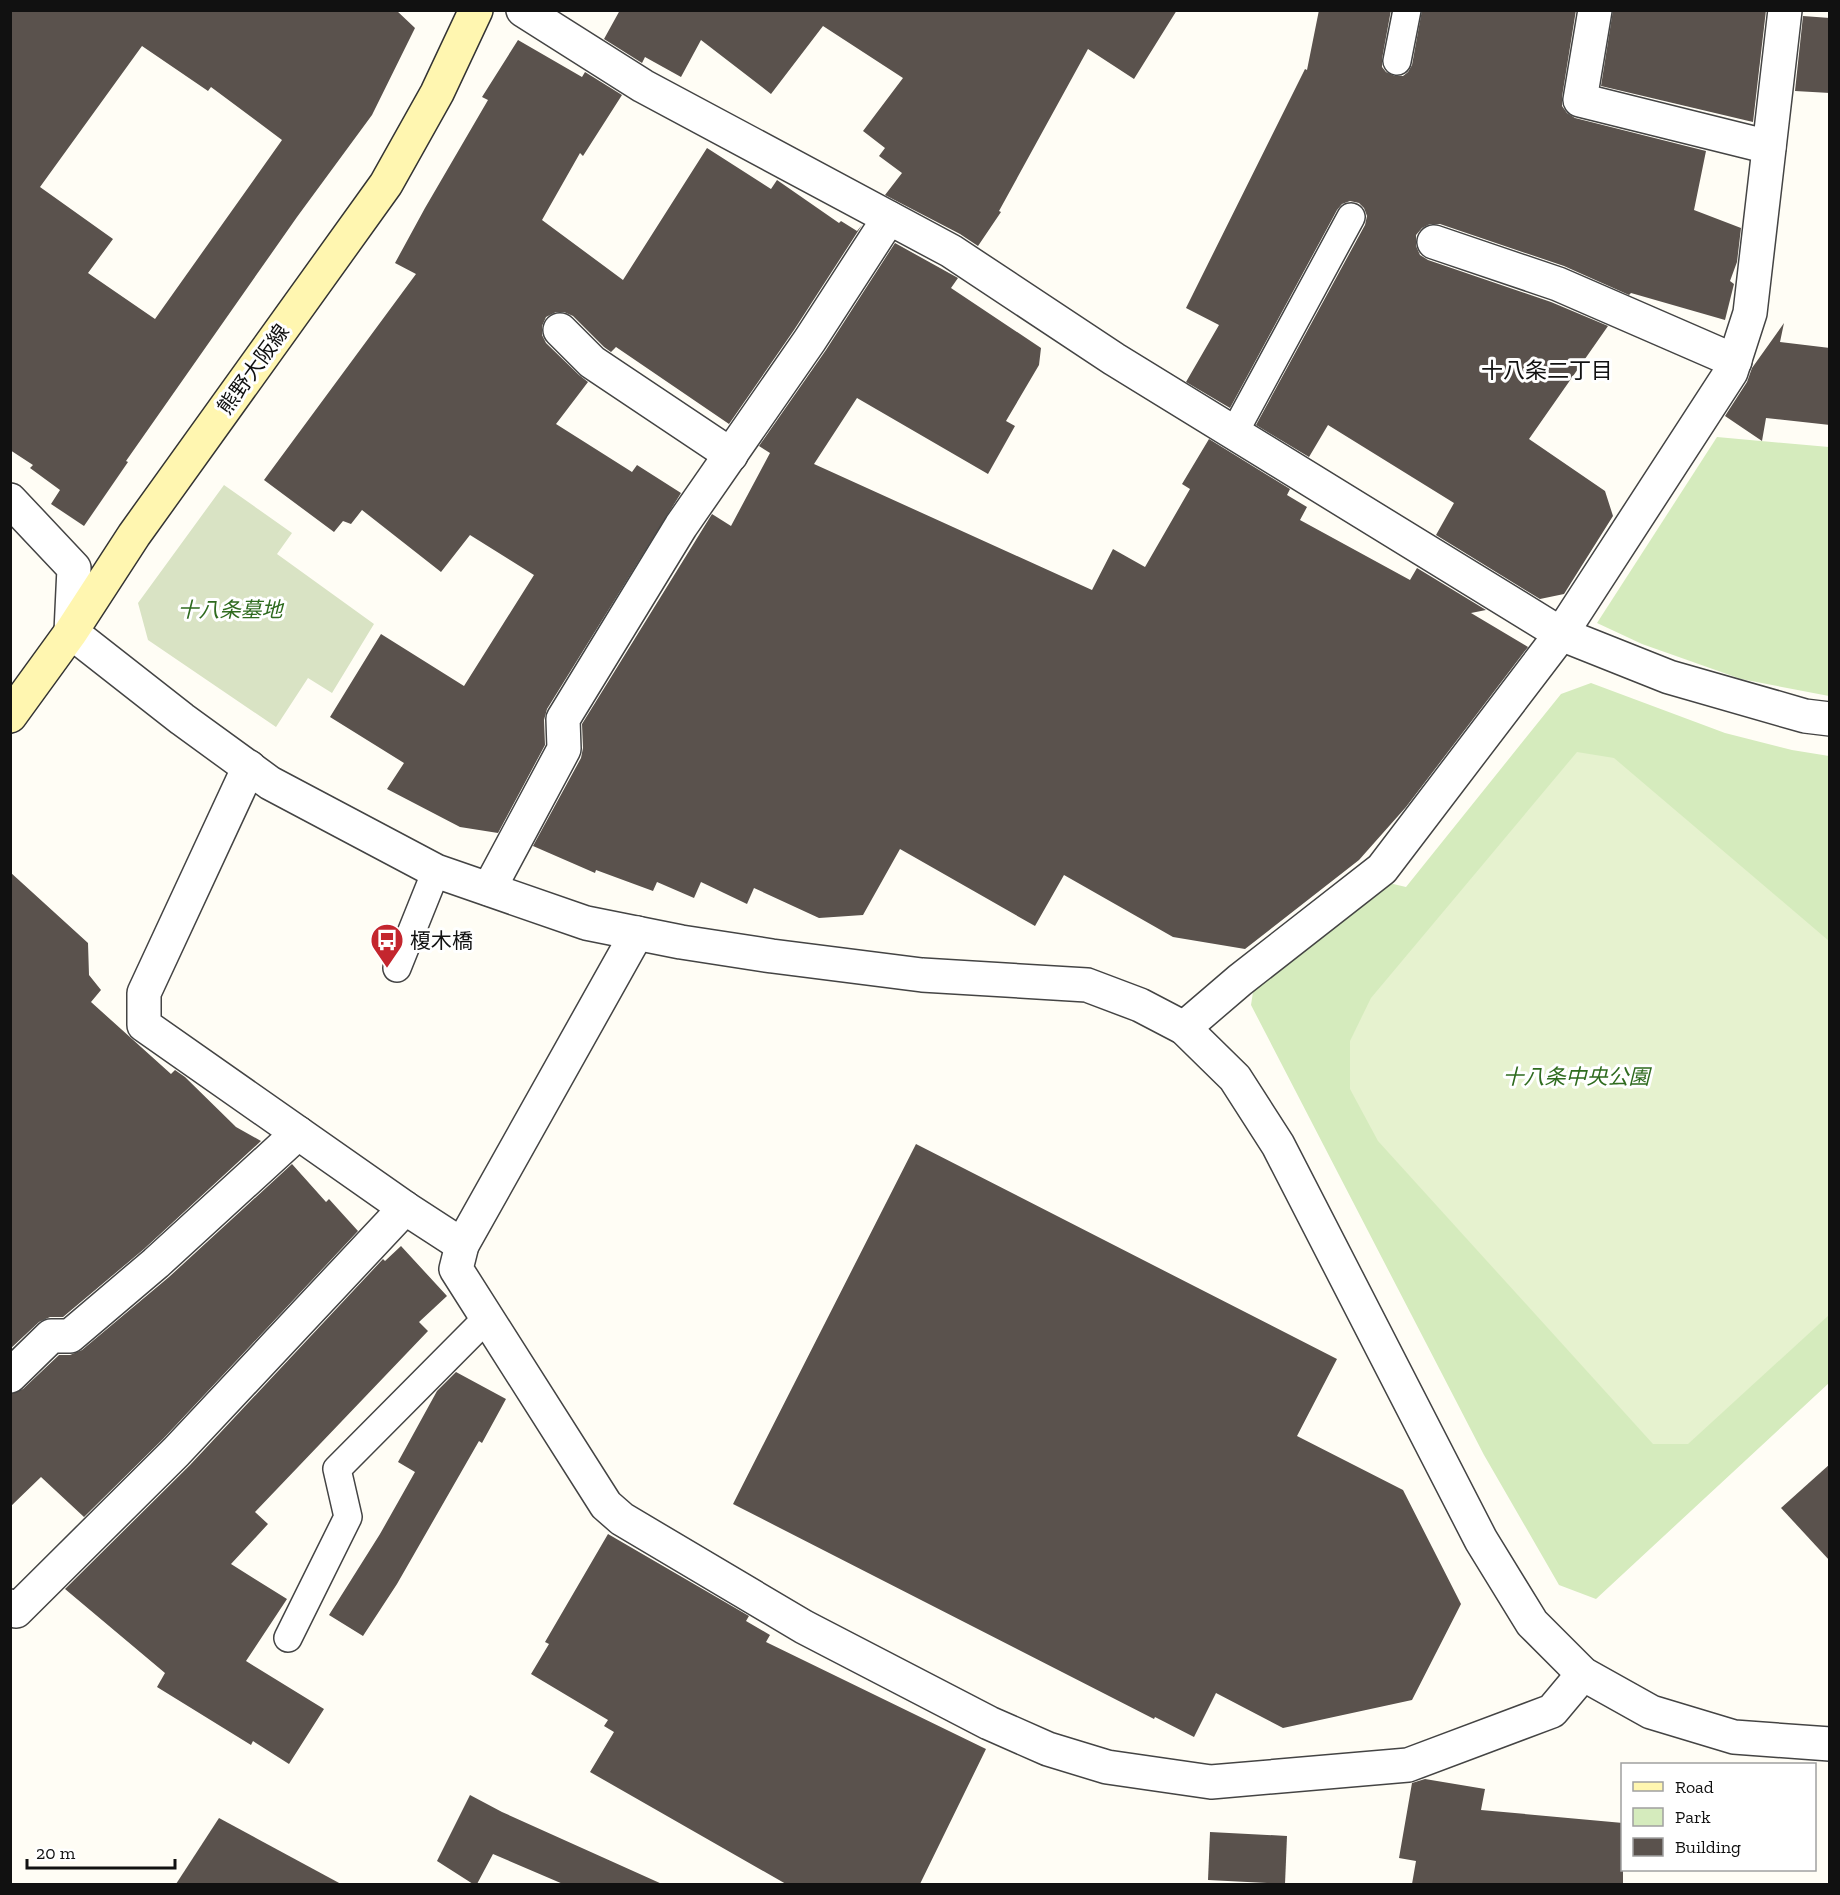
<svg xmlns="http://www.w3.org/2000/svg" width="1840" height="1895" font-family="'Zilla Slab','Noto Sans JP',serif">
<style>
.green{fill:#d5ebbd}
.cemetery{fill:#d9e3c4}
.pitch{fill:#e6f2cf}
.building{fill:#5a524d;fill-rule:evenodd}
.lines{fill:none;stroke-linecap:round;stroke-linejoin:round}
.service-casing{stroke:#444;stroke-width:30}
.minor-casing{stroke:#444;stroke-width:36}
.tertiary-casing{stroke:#444;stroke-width:36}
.secondary-casing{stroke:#333;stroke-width:36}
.service{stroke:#fff;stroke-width:27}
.minor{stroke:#fff;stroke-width:33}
.tertiary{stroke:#fff;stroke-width:33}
.secondary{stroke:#fff6b0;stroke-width:33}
.labels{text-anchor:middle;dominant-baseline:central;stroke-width:6;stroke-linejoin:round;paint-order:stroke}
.street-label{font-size:21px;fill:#111;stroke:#fff}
.park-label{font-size:21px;font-style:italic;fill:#2f6b1f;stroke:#fff}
.poi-label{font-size:21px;fill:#111;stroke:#fff;text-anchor:start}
.neighbourhood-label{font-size:22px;fill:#111;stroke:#fff}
</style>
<rect width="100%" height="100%" fill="#fffdf5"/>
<g class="green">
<path d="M1717,437L1829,447V696L1741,679L1642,644L1597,623Z"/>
<path d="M1591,683L1725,733L1792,750L1829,756V1383L1596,1599L1559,1585L1484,1455L1251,1005L1253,992L1389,883L1406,887L1561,694Z"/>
</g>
<path class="cemetery" d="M224,485L292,533L277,554L374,624L332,693L308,678L276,727L148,640L138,603Z"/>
<path class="pitch" d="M1577,752L1614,758L1829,941V1315L1688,1444H1653L1378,1141L1350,1089V1041L1371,998Z"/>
<g class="building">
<path d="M10,10H396L415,28L372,115L297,217L126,461L128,462L84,526L51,504L60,490L30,468L33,465L10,450ZM142,46L208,91L211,87L282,140L155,319L88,273L113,239L40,187Z"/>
<path d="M620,10H1177L1134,79L1088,49L999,211L1001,212L978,246L960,234L885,195L902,173L879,156L885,148L863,131L903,78L823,26L771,94L701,40L681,77L645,57L642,63L604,39Z"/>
<path d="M1319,10H1391L1382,59V67L1386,72L1395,76H1403L1408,72L1412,65L1422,10H1576L1562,97V106L1567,113L1575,118L1706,151L1694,210L1741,228L1737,262L1730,281L1734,284L1725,320L1631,293L1629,295L1564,266L1440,224H1430L1422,228L1416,235V246L1420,255L1428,260L1551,302L1608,326L1529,439L1605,491L1613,516L1564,594L1540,599L1436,535L1454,503L1328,425L1309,457L1256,425L1365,225L1367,216L1364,208L1359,203L1350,201L1342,204L1337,210L1230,408L1186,382L1219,325L1186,308L1305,69L1307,70Z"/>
<path d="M1613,10H1766L1753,122L1601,86Z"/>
<path d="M1803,16L1830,18V93L1795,91Z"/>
<path d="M518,40L582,77L585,72L622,95L583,156L580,153L542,220L623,280L707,148L771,189L777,180L839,223L841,221L857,231L862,225L794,330L729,424L616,347L611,352L604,347L573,316L564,312H556L546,317L542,326V335L546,343L579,375L588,382L556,424L632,472L637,465L681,493L547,709L544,720L545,745L498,833L460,827L387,789L404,763L330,717L381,634L464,686L534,575L470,535L441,572L362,510L351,524L343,521L334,532L264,480L416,274L395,263L425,208L488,100L482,97Z"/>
<path d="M895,243L958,278L951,288L1041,348L1039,365L1006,421L1015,426L988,474L857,398L814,464L1092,590L1113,549L1145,567L1190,489L1182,484L1209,439L1290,489L1287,495L1307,507L1300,520L1410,580L1417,568L1486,610L1471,613L1528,647L1406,807L1359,860L1245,949L1173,937L1064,875L1035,926L900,849L863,915L819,918L754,888L747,904L701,882L694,898L657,882L653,891L596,870L595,873L533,846L581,758L583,748L582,724L712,514L731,526L770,453L759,446L826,350Z"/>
<path d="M1784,323L1780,342L1830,348V425L1766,418L1762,441L1725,416L1747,382L1752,368Z"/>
<path d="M10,872L88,943L89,975L101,990L91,1002L171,1074L175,1070L185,1077L236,1127L261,1141L144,1249L63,1317H50L39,1322L10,1349Z"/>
<path d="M916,1144L1337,1359L1297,1436L1403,1490L1461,1604L1412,1700L1283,1728L1216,1693L1194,1737L1155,1717L1154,1719L733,1504Z"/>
<path d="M292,1164L326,1202L329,1199L358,1231L163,1439L84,1517L41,1477L10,1507V1394L23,1389L59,1355H70L82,1350L169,1277Z"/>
<path d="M401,1246L447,1296L419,1322L428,1331L255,1512L268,1524L231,1564L287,1599L246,1661L324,1709L289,1764L253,1741L251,1745L157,1687L165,1673L65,1589L190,1465L383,1259L385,1261Z"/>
<path d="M456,1372L506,1399L482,1443L479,1441L397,1584L363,1636L329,1615L380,1534L415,1472L398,1462L437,1391Z"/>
<path d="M1830,1464V1561L1781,1508Z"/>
<path d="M608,1534L749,1616L746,1621L770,1635L766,1642L986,1749L920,1884H786L590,1772L614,1732L604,1726L608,1720L531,1674L549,1644L545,1642Z"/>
<path d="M1425,1779L1485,1789L1481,1810L1623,1823V1884H1412L1416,1861L1399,1858L1412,1783Z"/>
<path d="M470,1795L502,1812L662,1884H563L493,1854L477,1884H473L437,1861Z"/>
<path d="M219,1818L341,1884H176Z"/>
<path d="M1210,1832L1287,1836L1285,1884L1208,1880Z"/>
</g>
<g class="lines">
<g class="service-casing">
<g id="service">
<path d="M1397,61L1407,10"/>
<path d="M1234,433L1351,217"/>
<path d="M397,968L436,871"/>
<path d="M288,1638L348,1517L337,1469L487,1318"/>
</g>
</g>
<g class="minor-casing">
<g id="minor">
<path d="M523,10L643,86L951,251L1114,359L1561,634L1669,677L1805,716L1830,719"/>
<path d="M1595,10L1580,100L1769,147"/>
<path d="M1434,242L1558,284L1735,361"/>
<path d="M560,330L592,362L731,455"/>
<path d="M10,500L74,568L71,632"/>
<path d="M249,767L144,993V1025L405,1208L462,1245"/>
<path d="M489,889L564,749L563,719L681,526L810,340L889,218"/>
<path d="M637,933L462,1245L456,1269L606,1505L622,1519L804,1627L989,1723L1048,1749L1107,1767L1211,1782L1408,1765L1552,1711L1583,1674"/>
<path d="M1184,1028L1240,980L1382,869L1561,634L1731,372L1750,313L1785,10"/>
<path d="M10,1376L51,1336H70L156,1263L298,1133"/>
<path d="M10,1606L16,1611L176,1452L405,1208"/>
</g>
</g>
<g class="tertiary-casing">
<path id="tertiary" d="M71,632L182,719L270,783L436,871L586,923L681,942L772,956L922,975L1087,985L1140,1005L1184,1028L1235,1078L1278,1145L1481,1540L1532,1623L1583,1674L1651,1712L1734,1737L1830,1744"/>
</g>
<g class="secondary-casing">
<path id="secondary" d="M10,716L71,632L134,535L386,184L437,93L476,10"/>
</g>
<use href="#service" class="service"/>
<use href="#minor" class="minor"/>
<use href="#tertiary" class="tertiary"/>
<use href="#secondary" class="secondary"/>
</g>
<defs>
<g id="bus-pin" transform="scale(1.725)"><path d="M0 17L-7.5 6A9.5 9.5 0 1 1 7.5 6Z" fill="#c4262e" stroke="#fff"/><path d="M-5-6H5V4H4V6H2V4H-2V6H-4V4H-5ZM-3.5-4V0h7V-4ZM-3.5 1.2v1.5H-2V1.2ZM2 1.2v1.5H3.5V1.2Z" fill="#fff"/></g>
</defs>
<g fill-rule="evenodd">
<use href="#bus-pin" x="387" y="940"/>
</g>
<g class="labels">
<g class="street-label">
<text transform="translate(253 369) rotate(-54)">熊野大阪線</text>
</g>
<g class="park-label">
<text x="230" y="609">十八条墓地</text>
<text x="1576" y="1076">十八条中央公園</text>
</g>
<g class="poi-label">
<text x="410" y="940">榎木橋</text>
</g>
<g class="neighbourhood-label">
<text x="1547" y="370">十八条二丁目</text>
</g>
</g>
<rect width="1840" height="1895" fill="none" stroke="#111111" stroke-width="24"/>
<rect x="1621" y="1763" width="195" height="108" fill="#ffffff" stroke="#a0a0a0" stroke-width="1.5"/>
<rect x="1633" y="1782" width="30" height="9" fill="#fff6b0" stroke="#a0a0a0" stroke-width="1.5"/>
<text x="1675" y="1793" font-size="18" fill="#111111">Road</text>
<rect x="1633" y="1808" width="30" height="18" fill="#d5ebbd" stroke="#a0a0a0" stroke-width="1.5"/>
<text x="1675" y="1823" font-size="18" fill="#111111">Park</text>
<rect x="1633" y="1838" width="30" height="18" fill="#5a524d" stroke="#a0a0a0" stroke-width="1.5"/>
<text x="1675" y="1853" font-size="18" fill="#111111">Building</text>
<path d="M27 1859v9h148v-9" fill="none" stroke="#111111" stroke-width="3"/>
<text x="36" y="1859" font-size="18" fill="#111111" stroke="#ffffff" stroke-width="4.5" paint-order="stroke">20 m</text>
</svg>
